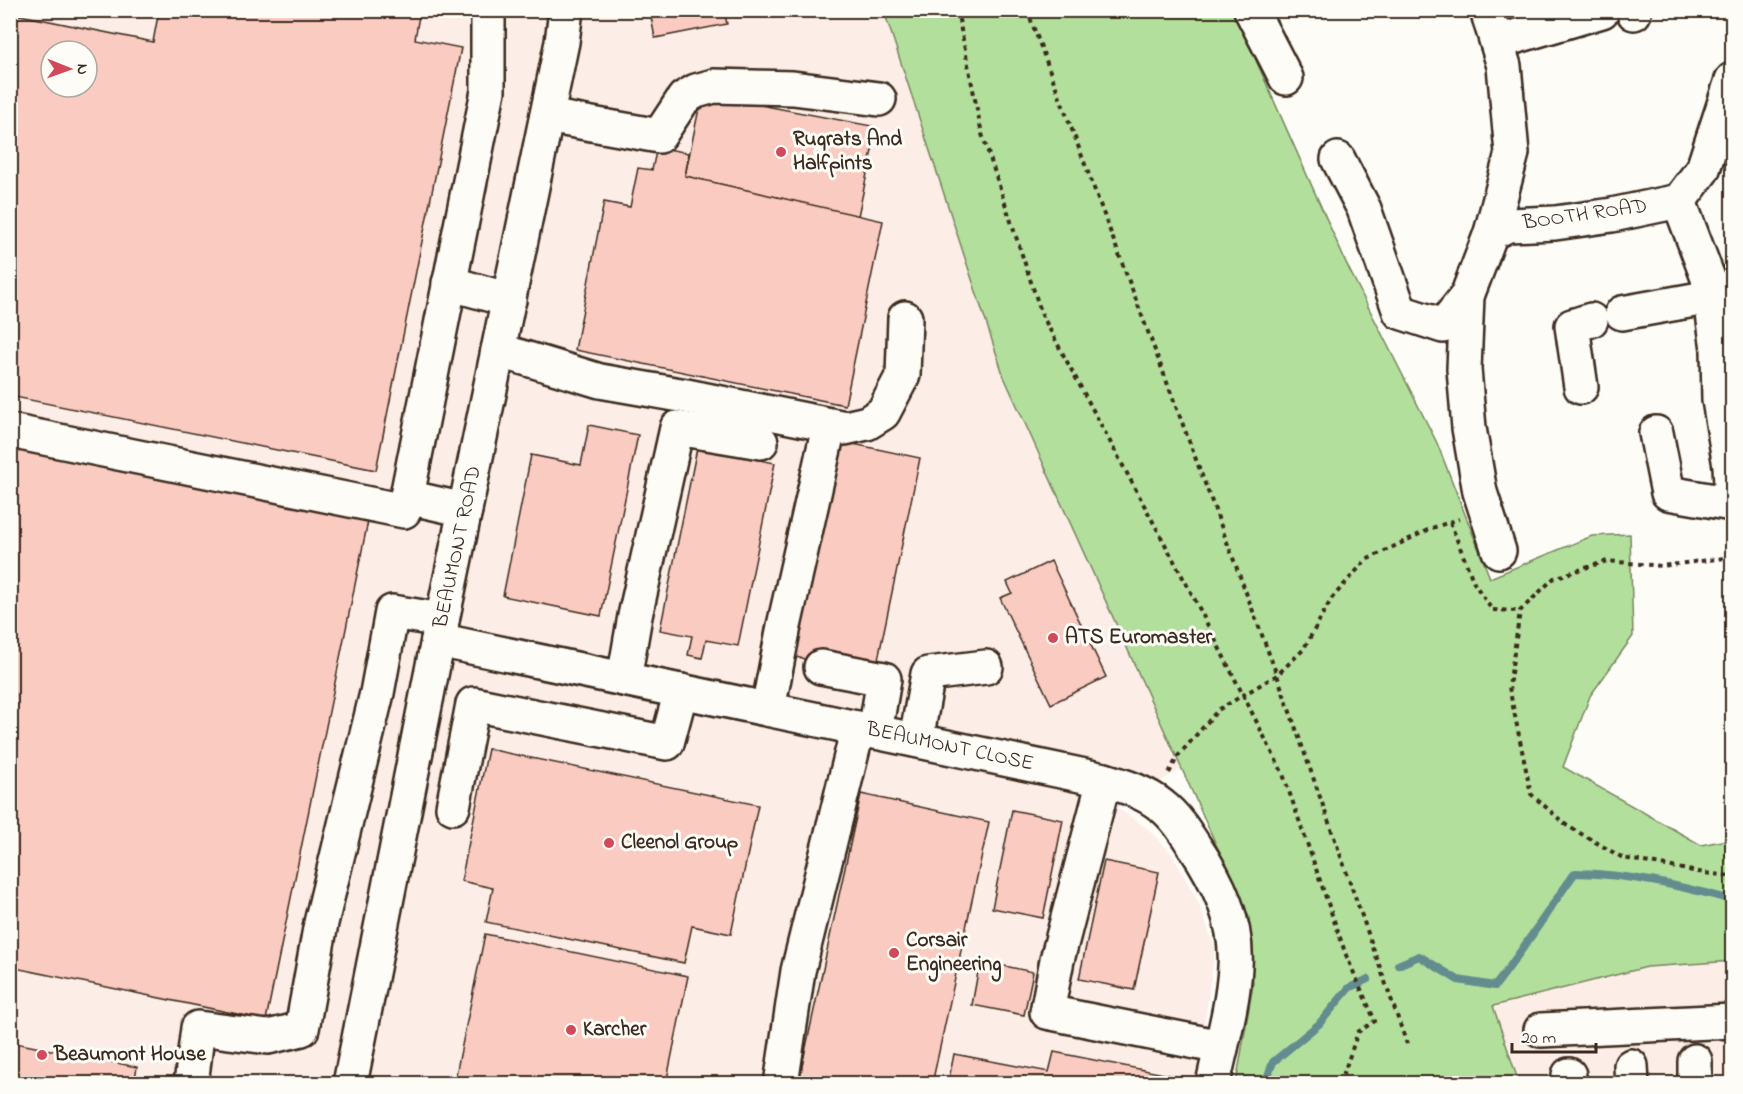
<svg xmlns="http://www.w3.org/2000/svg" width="1743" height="1094" font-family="'Indie Flower',sans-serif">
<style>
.built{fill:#fcede6;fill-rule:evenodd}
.green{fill:#b3df9d;stroke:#77845e;stroke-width:1.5}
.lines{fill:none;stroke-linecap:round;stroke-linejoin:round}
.stream{stroke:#638c8f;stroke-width:8}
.building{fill:#facbc0;stroke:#3b2a1e;stroke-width:1.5;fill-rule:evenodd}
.minor-casing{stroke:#3b2a1e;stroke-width:38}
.path{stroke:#3b2a1e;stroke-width:4;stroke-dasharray:4.5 4.5;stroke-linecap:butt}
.minor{stroke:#fdfcf7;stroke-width:33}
.poi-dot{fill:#d1495b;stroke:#fdfcf7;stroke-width:2}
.labels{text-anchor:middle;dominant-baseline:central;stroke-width:6;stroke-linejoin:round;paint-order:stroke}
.poi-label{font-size:21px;font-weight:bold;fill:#3b2a1e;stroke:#fdfcf7;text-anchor:start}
.street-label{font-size:21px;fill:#3b2a1e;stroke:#fdfcf7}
</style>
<rect width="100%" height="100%" fill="#fdfcf7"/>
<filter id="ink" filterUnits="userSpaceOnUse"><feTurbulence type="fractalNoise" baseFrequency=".0167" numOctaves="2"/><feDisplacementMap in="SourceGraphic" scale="12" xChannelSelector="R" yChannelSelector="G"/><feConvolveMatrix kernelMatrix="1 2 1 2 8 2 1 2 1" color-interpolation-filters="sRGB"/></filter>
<g filter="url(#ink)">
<g class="built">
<path d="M10,11H884L1004,377L1181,769L1117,808L1147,828L1172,854L1197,900L1215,948L1196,1083H11ZM51,51H87V87H51Z"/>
<path d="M1732,961V1083H1519L1493,1006L1647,967Z"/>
</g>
<path class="green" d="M884,11H1234L1347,265L1437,443L1490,578L1592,536L1630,534L1633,636L1590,696L1563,767L1701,845L1732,839V961L1647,967L1493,1006L1519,1083H1236L1253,985L1249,917L1004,377Z"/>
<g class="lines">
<g class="stream">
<path d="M1398,965L1419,956L1458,980L1495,986C1524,949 1548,910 1575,873C1629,874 1681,886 1732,900"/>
<path d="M1265,1084L1273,1062L1319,1024L1349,988L1368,979"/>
</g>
</g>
<g class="building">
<path d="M159,10H420L415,39L461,48L376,470L10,396V13L153,42ZM51,51H87V87H51Z"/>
<path d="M667,10H724L727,24L655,38L651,17L668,14Z"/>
<path d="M702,94L877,127L858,216L685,176Z"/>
<path d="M657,147L689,153L685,176L883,221L845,405L575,350L604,202L630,207L638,168L652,170Z"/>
<path d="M589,425L638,435L601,616L503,596L531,455L581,465Z"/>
<path d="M839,441L920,458L875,674L795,657Z"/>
<path d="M10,442L369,516L266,1020L10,967Z"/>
<path d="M697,448L775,463L738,646L706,640L702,658L688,655L692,636L660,630Z"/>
<path d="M1051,561L1106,677L1051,704L1000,598L1012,593L1007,582Z"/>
<path d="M488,749L758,805L731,934L692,926L684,963L486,922L493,888L461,881Z"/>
<path d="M861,794L989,822L932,1084H798Z"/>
<path d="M1012,810L1063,820L1043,918L992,908Z"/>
<path d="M1104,861L1159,872L1134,990L1079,979Z"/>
<path d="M485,934L688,976L666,1084H454Z"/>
<path d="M980,961L1033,972L1024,1015L972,1005Z"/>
<path d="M10,1042L137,1067L134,1084H10Z"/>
<path d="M1054,1052L1179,1077L1177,1084H948L954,1054L1049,1072Z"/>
</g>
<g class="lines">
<g class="minor-casing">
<g id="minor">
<path d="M1251,10L1286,78"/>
<path d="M1487,10L1504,66L1512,153L1491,233L1467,296L1464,369L1469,428L1480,492L1499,551"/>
<path d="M1634,10V13"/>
<path d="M1497,42L1602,11"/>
<path d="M547,116L659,136L684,98L696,91L714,86L793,88L879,99"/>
<path d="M1338,159L1364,209L1400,312L1443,326L1467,296"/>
<path d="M1679,201L1708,278L1718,349L1719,400L1730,466L1732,504"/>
<path d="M1491,233L1508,225L1555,223L1612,215L1679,201L1703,169L1732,80"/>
<path d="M449,283L509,300"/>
<path d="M1622,313L1711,297"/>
<path d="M498,350L600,381L686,396L845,428L867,423L883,413L903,375L905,318"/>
<path d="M1581,387L1572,326L1591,320"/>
<path d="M10,431L404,511L488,91V10"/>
<path d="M1656,433L1668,493L1732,504"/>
<path d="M407,497L465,510"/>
<path d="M438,640L1104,780C1124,786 1145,792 1162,806C1175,816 1184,830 1193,844C1218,881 1238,922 1235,967C1233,1006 1221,1045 1213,1084"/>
<path d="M821,667L884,679L875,732"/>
<path d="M624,679L635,616L677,428L761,442"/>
<path d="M768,709L784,626L826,440"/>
<path d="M916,740L928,674L986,667"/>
<path d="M1104,780L1057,960L1047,1012L1221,1047"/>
<path d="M453,807L473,704L667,743L681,691"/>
<path d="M1541,1030L1732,1021"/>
<path d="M1695,1061V1084"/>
<path d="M1631,1066L1632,1084"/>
<path d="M191,1084L198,1028L268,1037L302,1029L321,923L377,693L392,612L442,620"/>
<path d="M350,1084L438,640L562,42L566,10"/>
<path d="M781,1084L798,971L858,728"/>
<path d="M1569,1084V1075"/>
</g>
</g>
<g class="path">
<path d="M957,10L982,134L1042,315L1195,600L1283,774L1346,955L1375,1021L1358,1032L1340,1084"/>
<path d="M1027,10L1277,675L1407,1044"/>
<path d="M1450,522L1474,583L1492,610L1520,611"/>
<path d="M1732,557L1662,566L1607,561L1554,578L1520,611L1509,687L1531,794L1566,825L1623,858L1704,873L1732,876"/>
<path d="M1169,773L1178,756L1218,710L1277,675L1303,650L1332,598L1366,560L1432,528L1459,519"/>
</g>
<use href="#minor" class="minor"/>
</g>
</g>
<g class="poi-dot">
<circle cx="781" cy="152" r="6"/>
<circle cx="1053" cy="638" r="6"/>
<circle cx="609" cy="843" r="6"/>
<circle cx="894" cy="953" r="6"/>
<circle cx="571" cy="1030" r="6"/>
<circle cx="42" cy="1055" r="6"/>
</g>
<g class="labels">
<g class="poi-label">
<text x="793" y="140">Rugrats And<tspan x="793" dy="24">Halfpints</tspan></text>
<text x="1065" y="638">ATS Euromaster</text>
<text x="621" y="843">Cleenol Group</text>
<text x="906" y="941">Corsair<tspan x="906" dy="24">Engineering</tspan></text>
<text x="583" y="1030">Karcher</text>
<text x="54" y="1055">Beaumont House</text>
</g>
<g class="street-label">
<text transform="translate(1585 215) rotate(-8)">BOOTH ROAD</text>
<text transform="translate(458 547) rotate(-78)">BEAUMONT ROAD</text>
<text transform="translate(950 747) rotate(12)">BEAUMONT CLOSE</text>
</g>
</g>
<rect width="1743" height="1094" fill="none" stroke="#fdfcf7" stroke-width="36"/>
<rect x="18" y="18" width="1707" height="1058" fill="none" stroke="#3b2a1e" stroke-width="2" filter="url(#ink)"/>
<g transform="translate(69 69) rotate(91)"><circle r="28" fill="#fdfcf7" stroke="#afa8a0" stroke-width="1.5"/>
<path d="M0-4.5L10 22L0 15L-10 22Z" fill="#d1495b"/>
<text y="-9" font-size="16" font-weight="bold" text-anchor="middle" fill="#3b2a1e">N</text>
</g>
<path d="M1512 1043v9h84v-9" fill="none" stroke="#3b2a1e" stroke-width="3"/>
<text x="1521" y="1043" font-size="18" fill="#3b2a1e" stroke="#fdfcf7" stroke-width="4.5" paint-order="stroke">20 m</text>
</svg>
